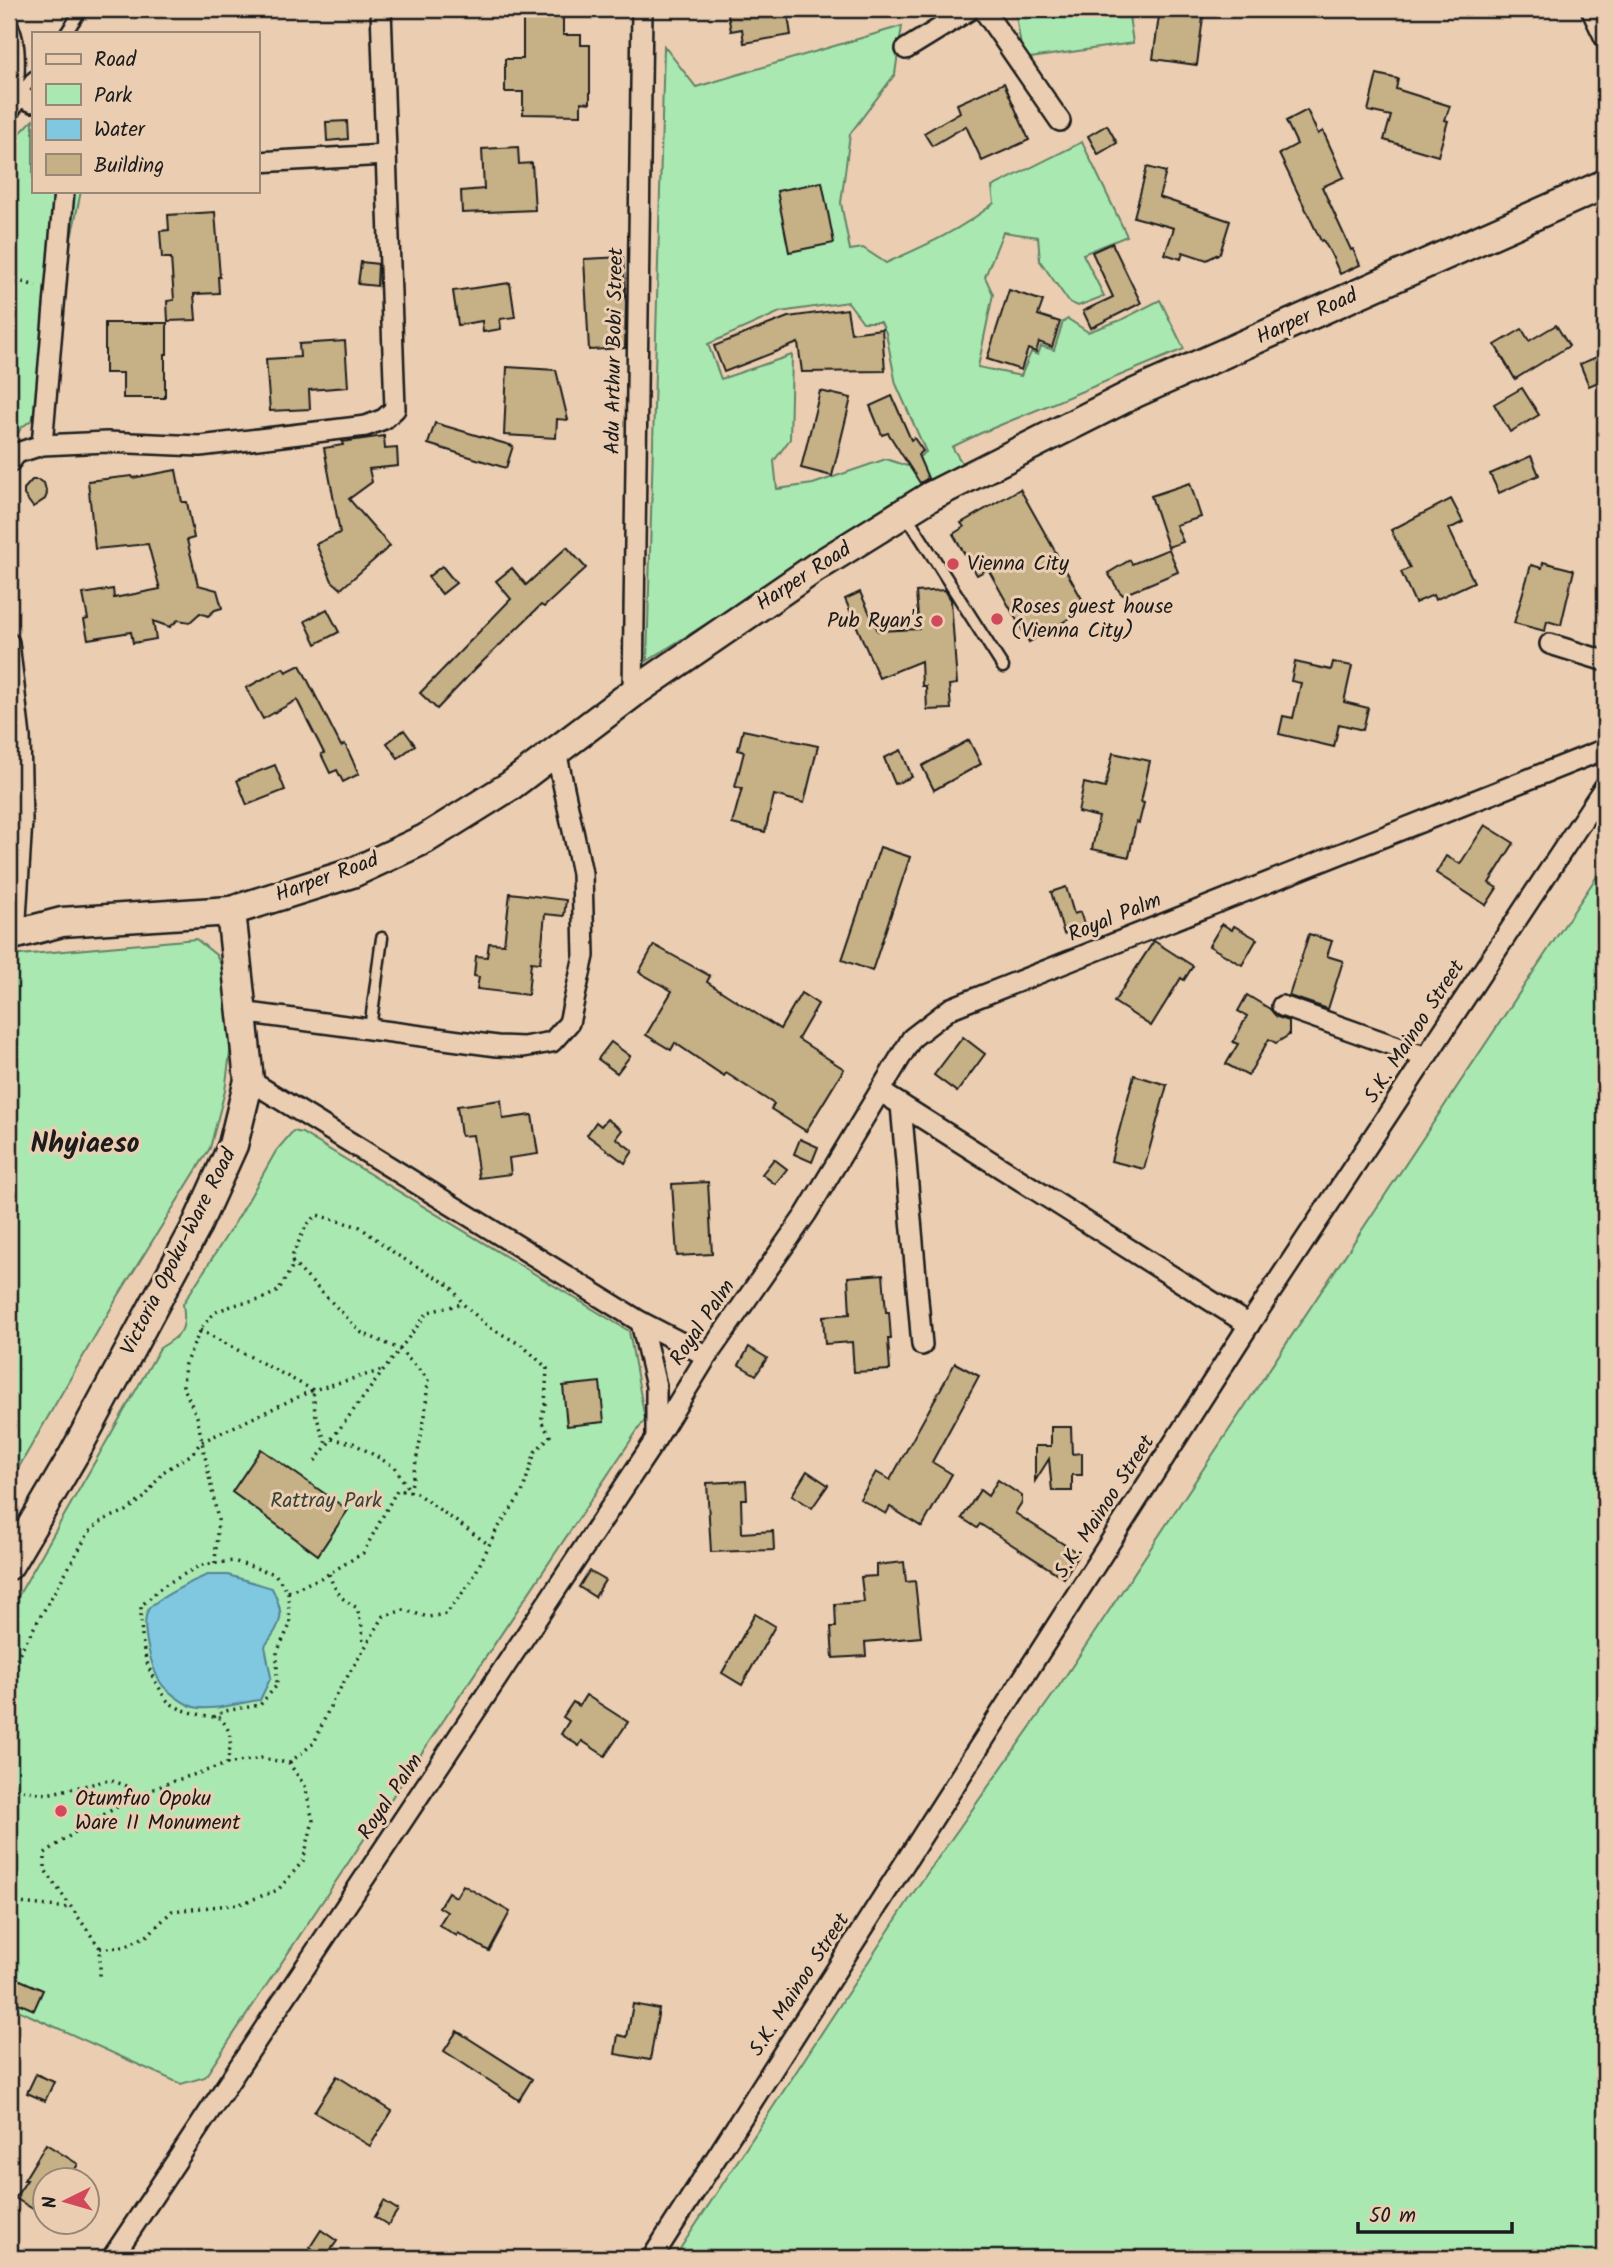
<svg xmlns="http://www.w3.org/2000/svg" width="1614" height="2267" font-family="Kalam,sans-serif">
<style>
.green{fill:#a9e9b1;stroke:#628266;stroke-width:2;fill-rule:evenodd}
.water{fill:#7fc8e0;stroke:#578392;stroke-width:2}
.building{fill:#c6b086;stroke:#1c1c1c;stroke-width:2}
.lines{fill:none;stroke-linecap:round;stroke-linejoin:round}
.service-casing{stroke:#1c1c1c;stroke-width:15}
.minor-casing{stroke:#1c1c1c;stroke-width:24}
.secondary-casing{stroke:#1c1c1c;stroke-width:33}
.path{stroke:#1c1c1c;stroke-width:3.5;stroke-dasharray:2 5;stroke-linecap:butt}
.service{stroke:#ebceb2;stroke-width:10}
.minor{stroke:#ebceb2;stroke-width:19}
.secondary{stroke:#ebceb2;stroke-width:28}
.poi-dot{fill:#d1495b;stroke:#ebceb2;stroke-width:2.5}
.labels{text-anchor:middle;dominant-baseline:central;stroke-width:6;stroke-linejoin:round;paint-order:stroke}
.street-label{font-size:21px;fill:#1c1c1c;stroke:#ebceb2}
.poi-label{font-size:21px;fill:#1c1c1c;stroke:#ebceb2;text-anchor:start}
.park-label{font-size:21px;fill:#38453a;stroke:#ebceb2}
.district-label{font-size:28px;font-weight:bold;fill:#1c1c1c;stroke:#ebceb2}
</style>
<rect width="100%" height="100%" fill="#ebceb2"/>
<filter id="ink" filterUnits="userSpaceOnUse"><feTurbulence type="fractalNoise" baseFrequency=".0143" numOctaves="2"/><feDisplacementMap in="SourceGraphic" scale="14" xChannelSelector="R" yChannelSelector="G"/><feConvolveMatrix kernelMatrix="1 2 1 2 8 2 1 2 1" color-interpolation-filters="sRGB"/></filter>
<g filter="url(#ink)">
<g class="green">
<path d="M1015,9H1128L1133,43L1023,59Z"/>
<path d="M902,26L895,74L850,134L841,203L850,250L863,248L886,263C924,246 961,230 994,203L992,187L1082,142L1127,236L1083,254L1104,296L1078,306L1069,302L1040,261L1038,237L1003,232L985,277L993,294L978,367L1021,376L1031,352L1038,355L1041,346L1054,350L1063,322L1068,319L1088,332L1121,320L1160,300L1184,349L981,433L952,447L962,463L647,661L664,46L696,87ZM848,302L863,322H881L886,333L896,384L926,452L907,466L886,459L813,484L777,489L774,461L790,439L792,355L721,379L708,344L780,312Z"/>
<path d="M33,120V191H81L59,297L46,409L21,428L9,450V148L15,138Z"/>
<path d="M1605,864V2258H674L914,1892L1057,1689Z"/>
<path d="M196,939L216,955L226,975L228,1006L231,1045L225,1091L210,1148L117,1298L9,1484V956Z"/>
<path d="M293,1131L302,1133L629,1331L645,1419L205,2077L181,2084L9,2006V1612L160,1348C182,1335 187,1330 183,1304L241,1213L276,1151Z"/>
</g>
<path class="water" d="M208,1575H228L272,1588C285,1616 283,1621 265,1646L271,1677L260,1700C242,1702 208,1713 191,1706C183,1703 170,1693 164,1687C152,1674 140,1626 148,1610C152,1601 196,1579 208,1575Z"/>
<g class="building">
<path d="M523,9H563V35H581V45H590V103L581,102V115L523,114V92H505V59H523Z"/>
<path d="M727,9H787L791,35L744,43L742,29L731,31Z"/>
<path d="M1160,9H1204L1197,65L1153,59Z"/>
<path d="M1377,74L1398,79L1396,89L1450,106L1445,120L1448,121L1438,156L1384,140L1391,116L1368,111Z"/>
<path d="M1004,83L1029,140L982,161L966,126L932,146L924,133L960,112L957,104Z"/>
<path d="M1307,110L1318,134L1323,131L1344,177L1322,187L1351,250L1353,249L1360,265L1340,274L1331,254L1323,240L1321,241L1279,154L1297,144L1286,121Z"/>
<path d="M347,121L348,139L327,141L326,122Z"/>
<path d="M1107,125L1117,143L1098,154L1088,136Z"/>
<path d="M518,147L519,164L532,163L535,210L462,213L461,191L484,189L482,149Z"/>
<path d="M1147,167L1166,172L1159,197L1230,221L1220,253L1207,260L1183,252L1181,259L1165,254L1174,228L1134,217Z"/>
<path d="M822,182L834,243L789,252L777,191Z"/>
<path d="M215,212L220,277H218L219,293L194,294L196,320L168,321L167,301L174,300L171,258H162L160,231L169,230L168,215Z"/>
<path d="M1112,243L1141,303L1091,328L1083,311L1113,297L1092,252Z"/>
<path d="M623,257L626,303L625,348L589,350L584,259Z"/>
<path d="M361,262L378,264L377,286L358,284Z"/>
<path d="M510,283L515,317L500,319L501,329L483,332L482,321L458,325L453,291Z"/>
<path d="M1009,290L1043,301L1038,315L1060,322L1052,347L1039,342L1036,352L1028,349L1021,370L987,359Z"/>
<path d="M847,309L851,333L882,329L885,371L802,372L798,343L724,372L714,346L788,317Z"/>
<path d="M105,323H167V354H165V398H123V373H105Z"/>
<path d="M1556,325L1569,346L1515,379L1495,345L1522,329L1529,341Z"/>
<path d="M345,341L348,387L309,390L310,409L270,411L266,359L300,357L299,344Z"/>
<path d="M1599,356L1605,372V379L1589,386L1580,364Z"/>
<path d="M507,367L556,370L568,420L557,419L556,438L504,435Z"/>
<path d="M1522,388L1539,415L1510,432L1494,404Z"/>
<path d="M820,391L851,398L832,476L801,468Z"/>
<path d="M892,396L911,440L914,438L923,451L918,455L928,478L920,483L888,433L882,435L870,406Z"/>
<path d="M435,423L513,446L506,468L428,444Z"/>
<path d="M384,436L385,449L397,448L398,466L369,469L372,482L349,499L390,546L341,589L332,581L316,544L340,533L324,448L343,445L342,442Z"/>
<path d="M1531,456L1539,475L1499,493L1490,474Z"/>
<path d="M176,470L182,502H187L194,538L187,540L198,585L217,590L222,608L215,610L208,616L200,613L190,622L178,620L170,627L153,621L156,639L133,643L131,632L88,639L84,620L88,619L83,594L113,589L114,598L160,589L148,544L95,549L88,481L132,476L133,478Z"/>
<path d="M32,480H38L44,483L47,494L45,499L33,507L24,495V489Z"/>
<path d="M1190,483L1201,517L1176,525L1183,542L1168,547L1151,496Z"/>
<path d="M1020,489L1087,608L1029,642L988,569L977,575L953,534L964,527L961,523Z"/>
<path d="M1451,499L1463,522L1449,529L1474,582L1435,600L1433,595L1415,603L1401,572L1410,568L1391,530Z"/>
<path d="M567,547L586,568L544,607L541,605L475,669L437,709L420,693L511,599L496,581L512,568L526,585Z"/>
<path d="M1169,549L1178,572L1123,595L1119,591L1108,573L1130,560L1132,564Z"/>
<path d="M1543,562L1574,570L1561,625L1547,621L1545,631L1514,623L1531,565L1542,568Z"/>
<path d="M442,566L456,583L442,594L428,577Z"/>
<path d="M945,590L951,600L957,684L949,685L951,709L927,710L926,686H922L921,661L879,678L845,599L860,592L878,631L919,629L916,592Z"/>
<path d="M327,609L339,632L316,644L305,621Z"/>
<path d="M1295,662L1331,670L1333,662L1352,666L1344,702L1368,708L1363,730L1339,724L1334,747L1279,734L1283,716L1293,718L1301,683L1291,681Z"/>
<path d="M300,665L341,746L345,744L359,774L343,782L337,770L330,773L321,754L324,753L297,700L263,719L246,688L283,668L286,672Z"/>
<path d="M404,730L415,745L398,758L387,743Z"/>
<path d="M743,730L818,746L804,803L774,795L765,832L732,824L742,788L735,787L744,752L738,750Z"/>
<path d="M969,740L981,764L934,790L922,766Z"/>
<path d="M901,750L912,777L895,784L884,758Z"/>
<path d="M1113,753L1150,761L1141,802L1144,803L1139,823L1136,822L1129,857L1092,849L1099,817L1078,812L1084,783L1105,788Z"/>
<path d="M275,765L285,790L247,805L237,780Z"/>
<path d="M1485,825L1514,843L1489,883L1497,888L1486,905L1436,873L1446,856L1460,864Z"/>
<path d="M880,847L910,857L872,971L842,960Z"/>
<path d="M1066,887L1074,914L1080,912L1085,927L1064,934L1051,892Z"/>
<path d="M510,893L566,900L564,916L545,914L540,963L531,962L528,995L477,989L479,977L474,976L476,956L487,957L489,943L504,944Z"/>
<path d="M1222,924L1232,930L1234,926L1257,939L1242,965L1209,946Z"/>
<path d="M1309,934L1332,941L1327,956L1343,961L1328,1009L1289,996Z"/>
<path d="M1154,941L1193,966L1184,980L1181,978L1151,1026L1114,1002Z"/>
<path d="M654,945L710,976L707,982L780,1029L801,993L818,1004L798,1039L844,1069L806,1131L771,1109L774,1104L726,1073L724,1076L675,1043L671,1050L646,1035L672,991L639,972Z"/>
<path d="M1247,995L1270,1009L1277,1017L1289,1021V1035L1276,1043L1269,1039L1248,1076L1226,1064L1238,1044L1233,1042L1247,1016L1238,1011Z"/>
<path d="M963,1037L985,1054L957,1092L934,1075Z"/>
<path d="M611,1042L630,1056L617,1073L598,1059Z"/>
<path d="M1134,1075L1167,1085L1144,1169L1111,1161Z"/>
<path d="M501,1100L503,1119L532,1115L538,1154L509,1158L511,1174L479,1178L473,1135L461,1136L457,1106Z"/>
<path d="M607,1119L622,1130L616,1138L633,1151L625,1163L587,1135L596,1122L601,1126Z"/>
<path d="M800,1139L818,1147L812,1162L794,1154Z"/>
<path d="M774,1159L787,1169L775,1184L762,1174Z"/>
<path d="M708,1182L712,1254L677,1256L672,1184Z"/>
<path d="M883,1274L886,1312H889L891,1339H888L890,1370L854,1372L852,1342L825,1344L823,1316L850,1314L848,1277Z"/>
<path d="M749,1347L767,1358L756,1375L739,1365Z"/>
<path d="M955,1363L979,1376L932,1462L952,1474L922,1527L890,1507L886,1514L860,1499L876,1472L890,1480Z"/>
<path d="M600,1382L604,1422L567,1426L563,1386Z"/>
<path d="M1051,1427H1071L1072,1454L1082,1453V1475H1072V1491H1052L1049,1459L1035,1481V1446H1051Z"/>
<path d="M261,1449L348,1510L318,1555L232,1492Z"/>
<path d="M807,1471L828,1485L812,1508L792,1495Z"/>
<path d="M998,1480L1022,1496V1502L1015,1513L1079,1554L1064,1578L980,1524L977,1528L962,1518L980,1490L988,1496Z"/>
<path d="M746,1481L747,1499H741L742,1533L773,1531L774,1550L711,1552L707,1483Z"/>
<path d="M904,1562L906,1582L915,1581L921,1637L865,1642L866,1656L833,1658L831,1627H836L835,1604L864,1602L861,1577L876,1576V1565Z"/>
<path d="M589,1571L605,1580L595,1597L579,1587Z"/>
<path d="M755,1614L775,1626L742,1685L722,1673Z"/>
<path d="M586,1695L628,1722L605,1756L582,1741L579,1746L561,1734L569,1721L563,1717L573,1702L579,1706Z"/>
<path d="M463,1885L510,1912L489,1951L458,1933L457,1936L439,1925L447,1912L439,1907L448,1892L456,1897Z"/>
<path d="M9,1975L43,1990L34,2010L9,1999Z"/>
<path d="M633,2004L659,2009L650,2060L615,2054L618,2035L627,2037Z"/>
<path d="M457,2031L532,2079L519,2100L444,2051Z"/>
<path d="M36,2074L54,2082L45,2101L27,2093Z"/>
<path d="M337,2076L392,2111L370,2146L314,2112Z"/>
<path d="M46,2144L78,2164L69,2180H46V2217L15,2198L27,2180H24Z"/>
<path d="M384,2201L398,2210L388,2225L375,2217Z"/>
<path d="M321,2230L337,2241L325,2258L310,2247Z"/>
</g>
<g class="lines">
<g class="service-casing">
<g id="service">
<path d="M9,19C23,40 18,71 18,96"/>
<path d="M66,33L82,9"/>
<path d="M19,96L33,77"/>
<path d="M905,513L1003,667"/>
<path d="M370,1029L382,938"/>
</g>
</g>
<g class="minor-casing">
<g id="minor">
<path d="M983,9L1060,121"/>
<path d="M1591,9L1605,38"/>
<path d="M906,49L971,9"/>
<path d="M9,111L18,96L33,102"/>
<path d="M257,162L386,155"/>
<path d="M42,445L64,191"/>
<path d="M9,463L17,453L42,445L107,442L200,446L366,426L384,419L395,409L381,9"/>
<path d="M9,643L20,737L22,820L15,935"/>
<path d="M1550,644L1605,661"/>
<path d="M633,693L642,9"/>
<path d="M1282,1006L1426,1057"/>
<path d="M241,1012L497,1046L523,1047L552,1042L569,1023L584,956L582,873L556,751"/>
<path d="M249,1080L641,1322L707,1356"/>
<path d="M881,1092L1249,1325"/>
<path d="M901,1105L922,1345"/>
<path d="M641,1322L656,1386V1438"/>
<path d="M112,2258L656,1439L707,1356L806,1214L912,1038L951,1008L1605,749"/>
<path d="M652,2258L1249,1325L1605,786"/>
</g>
</g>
<g class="secondary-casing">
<g id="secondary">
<path d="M9,936L62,922L231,911L352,873L425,839L510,786L633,693L815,568L931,496L1135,393L1605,184"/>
<path d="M9,1565L74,1454L195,1229L233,1145L249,1080L231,911"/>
</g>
</g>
<g class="path">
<path d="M9,278L36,286"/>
<path d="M292,1262L362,1333L399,1349L428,1379L425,1416L410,1492"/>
<path d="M200,1330L313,1390L383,1370"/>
<path d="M332,1439L353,1443L395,1467L409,1490"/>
<path d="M315,1461L428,1312L462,1304"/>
<path d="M215,1563L218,1520L197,1417L183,1386L185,1364L202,1327L215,1312L234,1305L260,1300L278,1291L291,1269L293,1254L306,1226L317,1215L360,1227L397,1255L451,1286L463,1304L489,1327L523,1346L547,1368L545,1404L541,1421L550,1436L535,1452L522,1493L496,1531L471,1582L446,1614L428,1617L404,1610L384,1616L332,1702L314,1743L289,1763"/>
<path d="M329,1574L333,1585L342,1598L357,1608L362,1627L363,1645"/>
<path d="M288,1592L325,1576L363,1553L397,1490L416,1493L488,1544"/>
<path d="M9,1671L89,1532L103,1520L126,1511L145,1497L163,1472L192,1454L201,1442L313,1390L315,1413L327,1446"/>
<path d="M214,1717L225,1711L260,1705L277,1685V1652L290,1625L288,1592L275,1574L233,1561L201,1565L163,1586L141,1606C141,1636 142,1663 160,1689C162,1693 165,1699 169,1702C180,1712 206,1716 220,1718C234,1733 231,1744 227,1764"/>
<path d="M9,1788L47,1794L110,1780L127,1786L132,1798"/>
<path d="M9,1902L69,1908"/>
<path d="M100,1948L124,1947L148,1935L172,1911L240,1904L278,1890L303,1861L313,1821L305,1786L289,1763L261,1758L227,1764L171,1782L132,1798L78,1830L45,1853V1870L100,1948V1977"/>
</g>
<use href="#service" class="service"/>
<use href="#minor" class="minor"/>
<use href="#secondary" class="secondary"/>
</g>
</g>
<g class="poi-dot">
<circle cx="953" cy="564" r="7"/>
<circle cx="997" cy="619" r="7"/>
<circle cx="937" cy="621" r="7"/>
<circle cx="61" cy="1811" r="7"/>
</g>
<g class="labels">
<g class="street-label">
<text transform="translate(1307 317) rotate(-24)">Harper Road</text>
<text transform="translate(615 351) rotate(-89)">Adu Arthur Bobi Street</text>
<text transform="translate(804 577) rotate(-33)">Harper Road</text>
<text transform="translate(327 878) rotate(-20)">Harper Road</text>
<text transform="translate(1115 918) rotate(-22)">Royal Palm</text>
<text transform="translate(1415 1032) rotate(-57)">S.K. Mainoo Street</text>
<text transform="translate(179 1252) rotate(-63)">Victoria Opoku-Ware Road</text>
<text transform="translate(703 1323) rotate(-56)">Royal Palm</text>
<text transform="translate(1105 1507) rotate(-57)">S.K. Mainoo Street</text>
<text transform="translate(391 1797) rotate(-56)">Royal Palm</text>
<text transform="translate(800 1985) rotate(-57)">S.K. Mainoo Street</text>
</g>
<g class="poi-label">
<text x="967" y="564">Vienna City</text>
<text x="1011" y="607">Roses guest house<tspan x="1011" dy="24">(Vienna City)</tspan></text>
<text x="923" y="621" text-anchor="end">Pub Ryan's</text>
<text x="75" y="1799">Otumfuo Opoku<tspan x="75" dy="24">Ware II Monument</tspan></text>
</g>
<g class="park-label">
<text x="326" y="1501">Rattray Park</text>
</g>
<g class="district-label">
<text x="85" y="1144">Nhyiaeso</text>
</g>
</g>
<rect width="1614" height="2267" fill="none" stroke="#ebceb2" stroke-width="35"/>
<rect x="18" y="18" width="1579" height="2232" fill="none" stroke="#1c1c1c" stroke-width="2.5" filter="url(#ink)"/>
<rect x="32" y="32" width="228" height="161" fill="#ebceb2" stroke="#988776" stroke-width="2"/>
<rect x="46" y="54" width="35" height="10" fill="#ebceb2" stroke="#988776" stroke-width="2"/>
<text x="94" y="66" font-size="21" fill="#1c1c1c">Road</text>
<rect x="46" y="84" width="35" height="21" fill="#a9e9b1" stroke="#988776" stroke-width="2"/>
<text x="94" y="102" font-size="21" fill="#1c1c1c">Park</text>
<rect x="46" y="119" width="35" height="21" fill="#7fc8e0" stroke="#988776" stroke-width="2"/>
<text x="94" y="136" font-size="21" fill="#1c1c1c">Water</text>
<rect x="46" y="154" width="35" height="21" fill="#c6b086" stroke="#988776" stroke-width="2"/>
<text x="94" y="172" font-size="21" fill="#1c1c1c">Building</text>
<g transform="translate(66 2201) rotate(265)"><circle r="33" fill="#ebceb2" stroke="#988776" stroke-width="2"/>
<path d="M0-5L12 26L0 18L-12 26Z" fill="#d1495b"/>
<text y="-10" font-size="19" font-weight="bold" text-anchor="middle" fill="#1c1c1c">N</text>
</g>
<path d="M1358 2222v10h154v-10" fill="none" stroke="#1c1c1c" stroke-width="3.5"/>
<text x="1369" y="2222" font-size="21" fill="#1c1c1c" stroke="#ebceb2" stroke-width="5" paint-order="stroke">50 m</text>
</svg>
